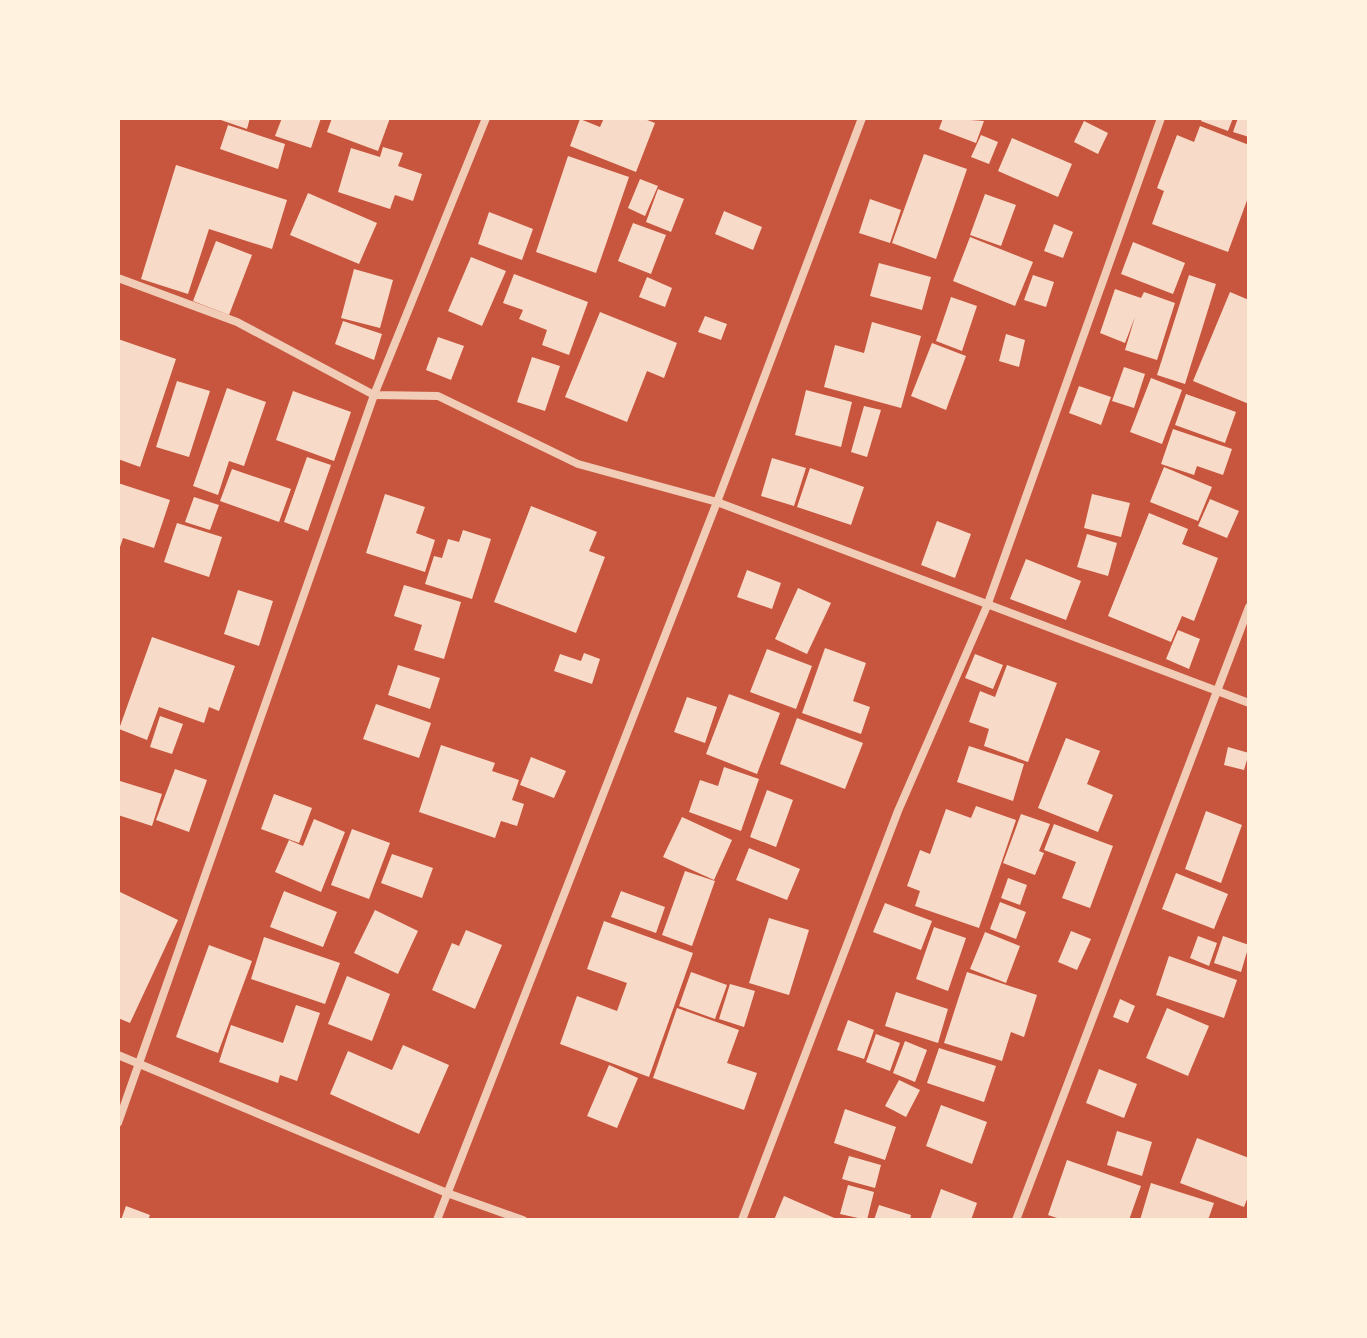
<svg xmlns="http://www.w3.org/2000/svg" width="1367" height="1338" font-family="'Sofia Sans Condensed',sans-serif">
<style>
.building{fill:#f7dbc8}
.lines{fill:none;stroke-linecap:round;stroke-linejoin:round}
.minor{stroke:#f1ccb7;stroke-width:8}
</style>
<rect width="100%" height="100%" fill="#c8553d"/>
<g class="building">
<path d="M215,118H250L247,129Z"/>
<path d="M282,118H321L311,148L275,136Z"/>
<path d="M332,118H390L378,151L327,132Z"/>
<path d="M604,118H642L655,123L636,172L570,146L580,119L600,127Z"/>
<path d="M943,118L984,121L976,143L939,129Z"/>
<path d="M1202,118H1233L1228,131L1201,121Z"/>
<path d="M1238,118H1249V137L1233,132Z"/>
<path d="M1084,121L1108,133L1098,154L1074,142Z"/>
<path d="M228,125L285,144L278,169L220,149Z"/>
<path d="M1200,126L1249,145V195L1228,252L1152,224L1164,191L1157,188L1177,135L1194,142Z"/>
<path d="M981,135L998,142L989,164L971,157Z"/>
<path d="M1012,138L1072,164L1058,197L998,171Z"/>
<path d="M383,147L403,153L398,166L422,174L413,201L395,195L390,209L338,192L351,148L380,157Z"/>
<path d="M924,154L967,169L936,259L892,243Z"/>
<path d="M568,156L629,177L596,273L536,252Z"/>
<path d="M176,165L287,200L272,249L209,229L188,294L141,279Z"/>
<path d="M640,179L658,186L645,216L628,208Z"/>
<path d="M658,189L684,199L671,232L646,222Z"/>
<path d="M308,193L377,223L359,264L290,235Z"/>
<path d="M985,194L1016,205L1001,246L970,235Z"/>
<path d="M870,199L901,210L890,243L859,233Z"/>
<path d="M724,211L762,227L753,250L715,234Z"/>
<path d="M489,212L533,229L522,260L478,244Z"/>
<path d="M633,223L666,235L651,274L618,261Z"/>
<path d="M1054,224L1073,232L1063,258L1044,251Z"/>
<path d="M970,237L1033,262L1015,306L953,281Z"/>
<path d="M216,241L252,255L229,315L193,301Z"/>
<path d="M1133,242L1185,263L1173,294L1121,274Z"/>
<path d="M471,257L506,271L482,326L448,311Z"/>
<path d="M879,263L931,277L922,310L870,296Z"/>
<path d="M354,269L393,280L380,328L341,318Z"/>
<path d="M514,274L588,302L569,355L542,345L547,330L519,319L523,310L503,303Z"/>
<path d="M1033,275L1054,282L1046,307L1024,300Z"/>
<path d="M1189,275L1216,284L1185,384L1157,375Z"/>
<path d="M647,277L672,288L665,307L639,297Z"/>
<path d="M1115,289L1141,298L1144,292L1175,303L1157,360L1125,350L1135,317L1125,343L1100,333Z"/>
<path d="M1230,292L1249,300V404L1193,381Z"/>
<path d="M951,297L977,306L962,351L936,341Z"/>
<path d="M600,312L677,343L664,378L647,371L627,422L565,397Z"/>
<path d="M705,316L727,324L721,340L698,332Z"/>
<path d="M343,321L382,334L374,360L335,344Z"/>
<path d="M872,322L921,336L901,408L824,387L835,345L864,353Z"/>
<path d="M1006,334L1025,340L1019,367L999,361Z"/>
<path d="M438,337L464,346L451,380L426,370Z"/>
<path d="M118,339L176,359L140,467L118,459Z"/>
<path d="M932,343L966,356L946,410L911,396Z"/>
<path d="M532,357L560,366L545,411L517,402Z"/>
<path d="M1124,367L1145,374L1134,408L1112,401Z"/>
<path d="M1151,378L1182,390L1162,444L1130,432Z"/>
<path d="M177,381L210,391L189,457L156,447Z"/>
<path d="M1079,386L1111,397L1101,425L1069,413Z"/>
<path d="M227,388L266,402L244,466L229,461L218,495L193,486Z"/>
<path d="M806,390L852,402L841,447L795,435Z"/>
<path d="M293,391L351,412L334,461L276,440Z"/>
<path d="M1186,394L1236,412L1225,443L1175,425Z"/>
<path d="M864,406L881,410L867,457L851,452Z"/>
<path d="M1173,429L1232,449L1223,475L1197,466L1194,475L1161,464Z"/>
<path d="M307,457L331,465L308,531L284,522Z"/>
<path d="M772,458L806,468L794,506L761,496Z"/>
<path d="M1164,467L1212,487L1198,521L1150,502Z"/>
<path d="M810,468L864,487L851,525L797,507Z"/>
<path d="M232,469L291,489L279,522L220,501Z"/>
<path d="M118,483L170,500L154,548L123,538L118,553Z"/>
<path d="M385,494L425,507L416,533L435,540L425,572L366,553Z"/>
<path d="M1092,494L1130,503L1121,537L1084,528Z"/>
<path d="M194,497L219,505L210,530L185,522Z"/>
<path d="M1210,499L1239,511L1227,538L1198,526Z"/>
<path d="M531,506L597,532L589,551L605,557L576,633L494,602Z"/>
<path d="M1149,513L1188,529L1182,544L1218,558L1194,621L1182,616L1171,642L1108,616Z"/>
<path d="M937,521L971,534L955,578L921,565Z"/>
<path d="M177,523L222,537L209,577L164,562Z"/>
<path d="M463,530L491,539L472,599L425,584L434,556L442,558L448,539L459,542Z"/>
<path d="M1087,534L1117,543L1108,576L1077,567Z"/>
<path d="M1026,559L1081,581L1066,620L1010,599Z"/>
<path d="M747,570L781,583L772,609L737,597Z"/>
<path d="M404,585L461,602L444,659L414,650L422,625L394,616Z"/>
<path d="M798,588L831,603L807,654L775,639Z"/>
<path d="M238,590L273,601L259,646L224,634Z"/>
<path d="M1178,630L1200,639L1189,669L1166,659Z"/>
<path d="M152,637L235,666L219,711L209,707L204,723L159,707L147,740L119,729Z"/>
<path d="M825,648L866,663L853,701L870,707L861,734L802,713Z"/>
<path d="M767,649L812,666L796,709L750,692Z"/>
<path d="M584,653L600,659L592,684L554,671L560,654L581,661Z"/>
<path d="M975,654L1003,665L993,689L965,678Z"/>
<path d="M398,665L440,678L430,709L388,695Z"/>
<path d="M1007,665L1057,683L1028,762L984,746L989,729L969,722L980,691L995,697Z"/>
<path d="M729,694L780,713L757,774L706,754Z"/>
<path d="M687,697L717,707L705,743L674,732Z"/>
<path d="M376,704L431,723L419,758L363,739Z"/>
<path d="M160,716L183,724L172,754L150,747Z"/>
<path d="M797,718L863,743L845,789L780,764Z"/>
<path d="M1066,738L1100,751L1087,784L1113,795L1098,832L1038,808Z"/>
<path d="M441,745L495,763L492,771L519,780L512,800L524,804L517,826L501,821L495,838L419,812Z"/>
<path d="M969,746L1024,764L1013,801L957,782Z"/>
<path d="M1228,747L1249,753L1244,770L1224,765Z"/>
<path d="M531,757L566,771L554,798L520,785Z"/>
<path d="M724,767L759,779L741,831L689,812L700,780L718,786Z"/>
<path d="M175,769L207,780L189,832L156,820Z"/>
<path d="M120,781L162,794L152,826L118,815Z"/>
<path d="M767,790L793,800L776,847L750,837Z"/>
<path d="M274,794L312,808L299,843L261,829Z"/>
<path d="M976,806L1016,820L979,928L915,906L920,891L907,886L920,850L930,854L946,809L971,818Z"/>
<path d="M1206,811L1242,825L1221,883L1185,869Z"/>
<path d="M1021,814L1050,824L1039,851L1044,853L1035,875L1003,863Z"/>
<path d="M682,817L732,840L714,880L663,857Z"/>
<path d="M314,819L345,832L321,892L275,872L289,840L303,846Z"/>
<path d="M1054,824L1113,846L1090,908L1062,898L1076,862L1044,850Z"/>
<path d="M352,829L390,843L369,899L331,885Z"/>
<path d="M749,848L800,869L787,900L736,880Z"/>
<path d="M392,854L433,868L422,898L381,883Z"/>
<path d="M685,871L715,881L692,946L662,935Z"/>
<path d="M1176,873L1228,894L1214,929L1162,909Z"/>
<path d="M1008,878L1027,885L1020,905L1001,898Z"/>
<path d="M118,891L178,920L130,1023L118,1018Z"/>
<path d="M284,891L337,912L323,947L270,927Z"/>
<path d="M621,891L665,907L656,933L611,917Z"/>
<path d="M1000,902L1026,912L1016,939L990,929Z"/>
<path d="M885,903L932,921L921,950L873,932Z"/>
<path d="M375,910L418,931L398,974L354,953Z"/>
<path d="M769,918L809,930L789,995L749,983Z"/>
<path d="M604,921L693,953L649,1077L560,1044L577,996L617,1011L627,983L587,969Z"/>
<path d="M934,927L966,938L948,991L916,979Z"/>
<path d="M466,930L502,945L475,1009L432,990L452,943L459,946Z"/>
<path d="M1071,931L1091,939L1077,970L1058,962Z"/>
<path d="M985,932L1020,946L1006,983L970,969Z"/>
<path d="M1198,936L1217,943L1209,966L1190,958Z"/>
<path d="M1223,936L1249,945L1241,972L1214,963Z"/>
<path d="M264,937L340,963L325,1004L251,979Z"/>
<path d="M209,945L252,961L218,1053L176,1037Z"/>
<path d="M1169,956L1237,980L1224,1018L1156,995Z"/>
<path d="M691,972L727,985L715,1019L679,1006Z"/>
<path d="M967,972L1037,995L1024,1037L1011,1032L1002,1061L944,1043Z"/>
<path d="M347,976L390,994L372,1041L328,1024Z"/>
<path d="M730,984L755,991L744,1027L719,1019Z"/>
<path d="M896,992L948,1009L938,1043L885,1026Z"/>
<path d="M1120,999L1135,1006L1128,1023L1113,1017Z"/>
<path d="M296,1005L320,1013L297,1081L280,1075L278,1083L219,1062L231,1025L283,1043Z"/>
<path d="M677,1008L739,1030L727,1063L757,1073L744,1110L653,1078Z"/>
<path d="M1167,1008L1209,1026L1188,1076L1146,1058Z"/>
<path d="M848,1020L874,1030L864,1059L837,1050Z"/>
<path d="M876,1034L900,1043L890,1071L866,1062Z"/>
<path d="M905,1041L927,1050L915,1082L893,1073Z"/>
<path d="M403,1045L449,1065L419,1134L330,1094L348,1051L392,1070Z"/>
<path d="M939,1048L996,1066L984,1102L927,1083Z"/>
<path d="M609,1065L638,1078L617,1128L587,1116Z"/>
<path d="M1099,1069L1137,1084L1124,1118L1086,1103Z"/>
<path d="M899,1080L920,1090L906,1117L885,1106Z"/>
<path d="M941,1105L987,1122L972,1164L926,1146Z"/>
<path d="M845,1109L896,1127L885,1160L834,1143Z"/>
<path d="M1117,1131L1152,1142L1142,1176L1107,1165Z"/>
<path d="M1197,1138L1249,1158V1194L1244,1207L1180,1183Z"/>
<path d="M849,1156L881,1165L875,1188L842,1179Z"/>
<path d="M1067,1160L1141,1186L1129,1220H1063L1048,1215Z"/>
<path d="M1151,1183L1214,1203L1208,1220H1140Z"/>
<path d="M848,1185L874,1192L867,1220L840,1214Z"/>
<path d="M941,1189L977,1203L971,1220H930Z"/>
<path d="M784,1196L839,1220H774Z"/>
<path d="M879,1205L911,1215L910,1220H874Z"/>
<path d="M126,1206L150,1215L148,1220H121Z"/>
</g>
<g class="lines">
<g class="minor">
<path d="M118,278L237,322L374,395L438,396L578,464L717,502L1249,703"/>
<path d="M118,1055L447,1193L523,1220"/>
<path d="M118,1123L374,395L486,118"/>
<path d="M437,1220L717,502L862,118"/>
<path d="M742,1220L898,811L987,606L1161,118"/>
<path d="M1016,1220L1249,607"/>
</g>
</g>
<rect width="1367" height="1338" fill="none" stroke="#fff3e0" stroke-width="240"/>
</svg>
